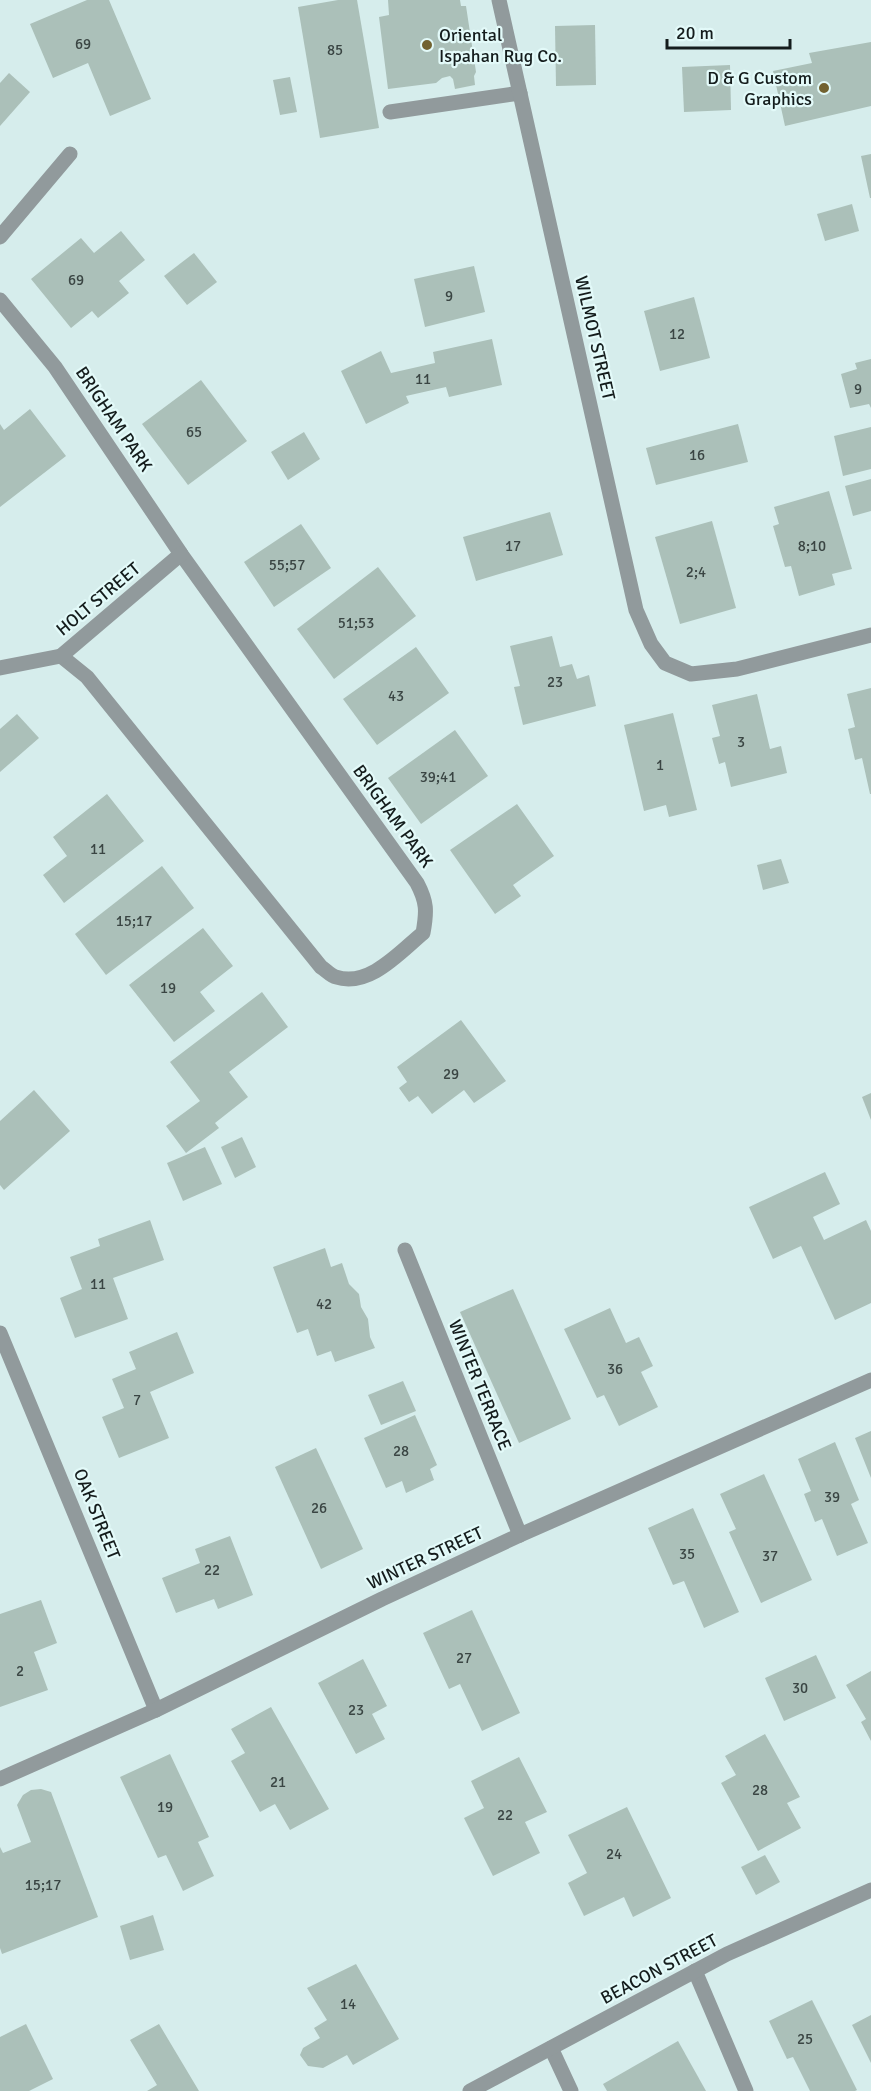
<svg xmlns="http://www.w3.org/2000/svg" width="871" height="2091" font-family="Signika,sans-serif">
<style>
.building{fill:#abc0b9}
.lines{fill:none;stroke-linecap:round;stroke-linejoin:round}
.service{stroke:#919a9c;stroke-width:15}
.minor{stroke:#919a9c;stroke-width:15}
.poi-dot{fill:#726230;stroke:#e3faf9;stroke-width:2}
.labels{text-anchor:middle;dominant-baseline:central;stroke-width:4.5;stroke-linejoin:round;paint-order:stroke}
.number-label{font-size:15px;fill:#3a4543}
.poi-label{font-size:18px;fill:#141c1c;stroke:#e3faf9;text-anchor:start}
.street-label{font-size:18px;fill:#141c1c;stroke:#e3faf9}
</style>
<rect width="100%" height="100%" fill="#d6edec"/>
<g class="building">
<path d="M87,0H109L151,99L110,116L88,63L53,78L30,24Z"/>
<path d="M338,0H357L379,128L320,138L298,7Z"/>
<path d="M388,0H460L461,6H466L476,72L474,76L475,85L455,89L453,79L450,76L442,78L436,83L388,89L379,17L389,15Z"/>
<path d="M595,25L596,85L556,86L555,26Z"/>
<path d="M871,42V106L785,126L773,71L812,63L809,53Z"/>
<path d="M730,65L731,110L684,112L682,67Z"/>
<path d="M9,73L30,92L0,126V83Z"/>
<path d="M290,77L297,112L280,115L273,80Z"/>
<path d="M871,154V198H870L861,156Z"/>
<path d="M852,204L859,231L825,241L817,214Z"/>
<path d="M121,231L145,260L119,281L129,293L98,318L92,311L71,328L31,279L81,238L94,253Z"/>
<path d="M194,253L217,282L187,305L164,276Z"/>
<path d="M474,266L485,312L425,327L414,279Z"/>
<path d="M694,297L710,358L660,371L644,311Z"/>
<path d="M492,339L502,385L449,397L446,387L406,396L409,403L366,424L341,371L381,351L391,373L435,363L433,352Z"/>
<path d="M871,359V408L869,404L850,408L841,374L857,369L855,363Z"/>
<path d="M201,380L247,441L188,485L142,424Z"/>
<path d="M30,409L66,456L0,507V424L4,430Z"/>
<path d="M738,424L748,462L656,485L646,448Z"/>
<path d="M871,427V469L843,476L834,436Z"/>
<path d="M304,432L320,459L288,480L271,452Z"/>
<path d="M871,479V511L853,516L845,486Z"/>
<path d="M829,491L852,569L832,574L835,585L799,596L791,566L785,567L773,526L779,524L774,507Z"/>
<path d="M550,512L563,555L476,581L463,537Z"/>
<path d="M712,521L736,608L680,624L655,537Z"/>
<path d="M301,524L331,568L274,607L244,562Z"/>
<path d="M378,567L416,616L334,679L297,629Z"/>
<path d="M552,636L560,667L572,664L577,679L589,675L596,706L523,725L514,687L520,686L510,646Z"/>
<path d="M416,647L449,693L377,745L343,699Z"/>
<path d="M871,688V794H870L862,758L855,760L848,729L855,727L847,694Z"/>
<path d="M757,694L770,749L781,746L787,773L731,787L725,762L719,764L712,738L720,736L712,705Z"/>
<path d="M673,713L697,810L669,817L666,805L644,811L624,725Z"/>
<path d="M17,714L39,738L0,772V729Z"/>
<path d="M455,730L488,776L421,824L388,778Z"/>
<path d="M107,794L144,841L64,903L43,875L67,856L53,837Z"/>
<path d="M517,804L554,856L513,885L521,896L495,914L450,850Z"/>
<path d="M781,859L789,883L763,890L757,865Z"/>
<path d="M162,866L194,908L106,975L75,934Z"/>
<path d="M203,928L233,966L200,992L215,1011L174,1042L129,985Z"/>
<path d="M262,992L288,1027L229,1072L248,1097L215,1123L219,1128L186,1153L166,1126L200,1101L170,1062Z"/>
<path d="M461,1020L506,1081L474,1103L464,1090L432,1114L418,1096L409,1102L399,1088L407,1082L397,1067Z"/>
<path d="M34,1090L70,1131L4,1190L0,1185V1121Z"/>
<path d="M871,1093V1120L862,1097Z"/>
<path d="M242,1137L256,1167L235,1178L221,1147Z"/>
<path d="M205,1147L222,1184L183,1201L167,1163Z"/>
<path d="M825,1172L840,1204L813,1217L824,1240L866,1220L871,1231V1303L835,1320L801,1246L773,1259L749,1207Z"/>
<path d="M150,1220L164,1260L113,1278L128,1319L75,1338L60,1298L82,1289L70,1257L100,1246L98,1239Z"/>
<path d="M325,1248L331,1267L342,1263L349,1284L359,1294L361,1307L368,1319L370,1337L375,1348L335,1362L331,1351L317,1356L308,1329L297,1333L273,1267Z"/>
<path d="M513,1289L571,1419L519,1443L460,1312Z"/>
<path d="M610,1308L626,1343L639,1337L653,1366L641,1372L658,1407L619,1426L604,1395L597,1398L564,1329Z"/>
<path d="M177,1332L194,1373L150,1392L169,1438L119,1458L102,1417L124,1408L112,1379L136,1369L129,1352Z"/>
<path d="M403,1381L416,1411L381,1425L368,1395Z"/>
<path d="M415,1415L437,1465L430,1469L434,1480L406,1493L402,1481L386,1488L364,1438Z"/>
<path d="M871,1431V1478L855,1438Z"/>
<path d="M835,1442L859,1500L851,1504L868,1543L837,1556L822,1519L815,1522L804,1494L811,1491L798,1459Z"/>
<path d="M316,1448L363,1549L321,1569L275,1467Z"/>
<path d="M764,1474L812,1580L761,1603L729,1532L736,1529L720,1494Z"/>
<path d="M693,1508L739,1612L704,1628L684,1581L673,1585L648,1528Z"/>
<path d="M230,1536L253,1595L218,1609L214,1599L176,1613L162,1578L200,1563L195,1549Z"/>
<path d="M41,1600L57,1643L34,1652L48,1690L0,1707V1614Z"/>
<path d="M472,1610L520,1713L482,1731L460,1684L449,1689L423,1633Z"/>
<path d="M816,1655L836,1698L784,1721L765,1678Z"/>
<path d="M363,1659L387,1706L372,1714L385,1739L356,1754L318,1683Z"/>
<path d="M871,1671V1741L861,1722L866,1719L846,1685Z"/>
<path d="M271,1707L329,1809L290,1830L275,1804L260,1812L231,1761L245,1753L231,1729Z"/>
<path d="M765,1734L800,1797L787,1803L801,1828L758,1851L721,1783L736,1775L725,1756Z"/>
<path d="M170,1754L209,1837L198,1842L214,1876L183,1891L166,1855L158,1858L120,1777Z"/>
<path d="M519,1757L547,1812L525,1822L540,1853L493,1876L464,1818L484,1808L471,1781Z"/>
<path d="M41,1789L51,1792L98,1917L2,1954L0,1948V1847L3,1853L31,1842L17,1805L23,1795L31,1790Z"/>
<path d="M627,1807L671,1898L633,1917L624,1897L584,1916L568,1883L587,1873L568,1835Z"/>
<path d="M765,1855L780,1882L756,1895L741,1867Z"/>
<path d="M153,1915L164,1950L130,1960L120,1926Z"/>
<path d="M356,1964L399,2039L353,2065L347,2055L323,2068L308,2066L300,2055L303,2048L320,2038L314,2028L327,2020L307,1988Z"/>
<path d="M812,2000L857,2090L855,2091H810L793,2057L787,2059L769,2021Z"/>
<path d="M871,2015V2063L852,2025Z"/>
<path d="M26,2024L53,2079L29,2091H0V2037Z"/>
<path d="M159,2024L199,2091H147L157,2085L130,2040Z"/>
<path d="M678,2041L706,2091H607L603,2084Z"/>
</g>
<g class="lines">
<g class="service">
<path d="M390,112L520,93"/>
<path d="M551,2048L571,2091"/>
</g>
<g class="minor">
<path d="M499,0L636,610L651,644L665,663L691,674L737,669L871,635"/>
<path d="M0,237L70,154"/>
<path d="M0,300L55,367L181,554L417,883C427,902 427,911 423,933C400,952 369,988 336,977C331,976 326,970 321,967L87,677L61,656"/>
<path d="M0,668L61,656L181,554"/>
<path d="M405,1250L520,1535"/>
<path d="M0,1333L156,1710"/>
<path d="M0,1779L156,1710L382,1599L520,1535L871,1380"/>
<path d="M695,1971L746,2091"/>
<path d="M470,2091L727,1954L871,1890"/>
</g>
</g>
<g class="poi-dot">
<circle cx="427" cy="45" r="6"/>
<circle cx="824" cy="88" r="6"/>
</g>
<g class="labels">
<g class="number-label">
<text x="83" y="44">69</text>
<text x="335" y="50">85</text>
<text x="76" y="280">69</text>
<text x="449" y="296">9</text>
<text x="677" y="334">12</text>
<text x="423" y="379">11</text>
<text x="858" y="389">9</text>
<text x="194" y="432">65</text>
<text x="697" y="455">16</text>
<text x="513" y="546">17</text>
<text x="812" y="546">8;10</text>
<text x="287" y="565">55;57</text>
<text x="696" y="572">2;4</text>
<text x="356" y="623">51;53</text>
<text x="555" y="682">23</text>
<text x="396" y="696">43</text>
<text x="741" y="742">3</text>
<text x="660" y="765">1</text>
<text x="438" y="777">39;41</text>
<text x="98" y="849">11</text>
<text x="134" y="921">15;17</text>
<text x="168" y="988">19</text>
<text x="451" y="1074">29</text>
<text x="98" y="1284">11</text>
<text x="324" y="1304">42</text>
<text x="615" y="1369">36</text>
<text x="137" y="1400">7</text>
<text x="401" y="1451">28</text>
<text x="832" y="1497">39</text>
<text x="319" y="1508">26</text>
<text x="687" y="1554">35</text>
<text x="770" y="1556">37</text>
<text x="212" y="1570">22</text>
<text x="464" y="1658">27</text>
<text x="20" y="1671">2</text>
<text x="800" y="1688">30</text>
<text x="356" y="1710">23</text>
<text x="278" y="1782">21</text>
<text x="760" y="1790">28</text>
<text x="165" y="1807">19</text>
<text x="505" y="1815">22</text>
<text x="614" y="1854">24</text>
<text x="43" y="1885">15;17</text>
<text x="348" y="2004">14</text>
<text x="805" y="2039">25</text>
</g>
<g class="poi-label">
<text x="439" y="35">Oriental<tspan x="439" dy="21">Ispahan Rug Co.</tspan></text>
<text x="812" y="78" text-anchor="end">D &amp; G Custom<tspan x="812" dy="21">Graphics</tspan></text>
</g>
<g class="street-label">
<text transform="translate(595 338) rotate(77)">WILMOT STREET</text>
<text transform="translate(114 419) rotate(56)">BRIGHAM PARK</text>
<text transform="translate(98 599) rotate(-40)">HOLT STREET</text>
<text transform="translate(393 816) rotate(54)">BRIGHAM PARK</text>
<text transform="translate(480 1385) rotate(68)">WINTER TERRACE</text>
<text transform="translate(97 1514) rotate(68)">OAK STREET</text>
<text transform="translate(425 1558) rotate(-25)">WINTER STREET</text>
<text transform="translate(659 1969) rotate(-28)">BEACON STREET</text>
</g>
</g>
<path d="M667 39v9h123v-9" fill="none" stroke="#141c1c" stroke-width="3"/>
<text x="676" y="39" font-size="18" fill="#141c1c" stroke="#e3faf9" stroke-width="4.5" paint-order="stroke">20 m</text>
</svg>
